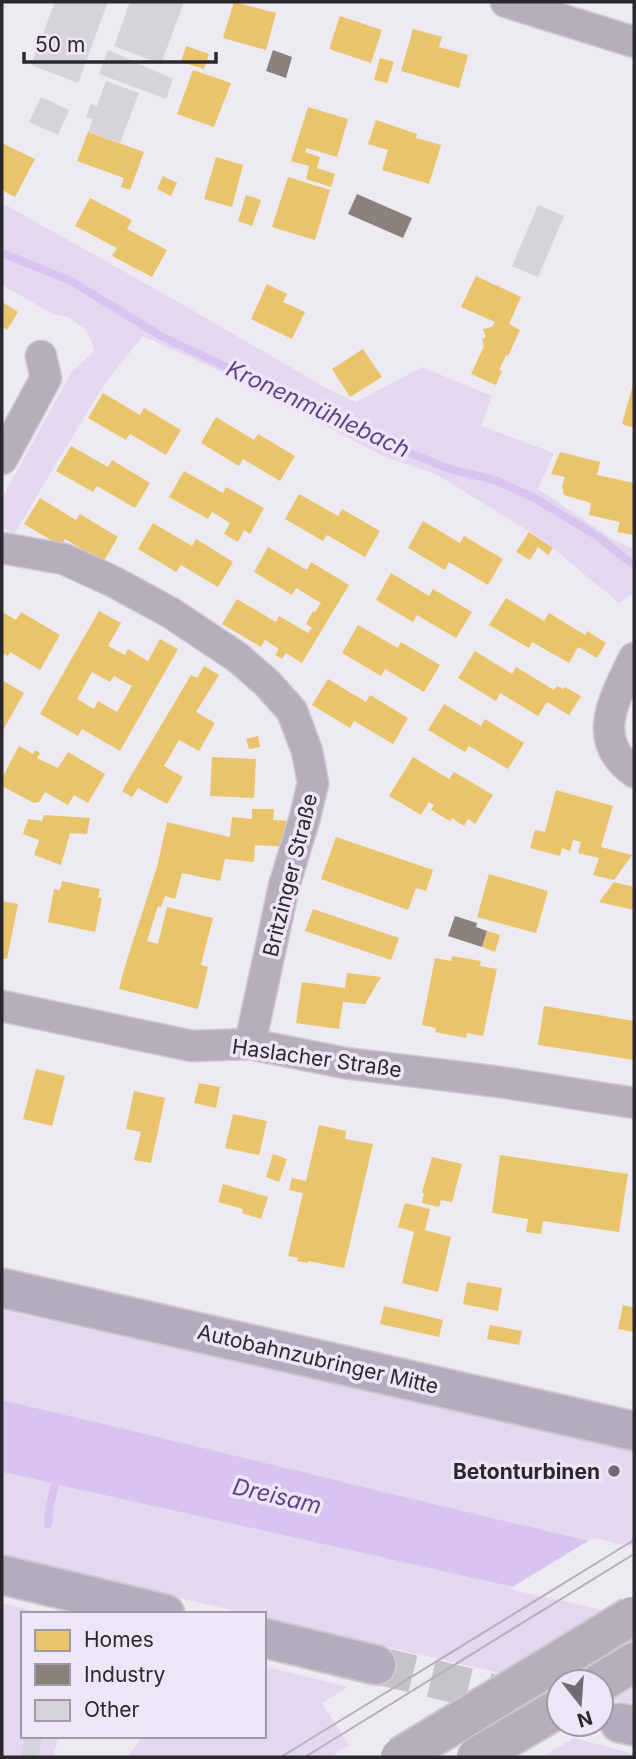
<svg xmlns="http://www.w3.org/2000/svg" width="636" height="1759" font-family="Inter,sans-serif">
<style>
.green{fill:#e4d8f1}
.water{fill:#d8c3f1}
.pier{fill:#eeeaf2}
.homes{fill:#e9c46a;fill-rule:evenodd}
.industry{fill:#8a817c}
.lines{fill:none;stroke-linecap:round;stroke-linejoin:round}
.stream{stroke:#d8c3f1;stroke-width:8}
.building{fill:#d6d3da}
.trunk-tunnel{stroke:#c7c3cb;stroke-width:38;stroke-dasharray:38 19;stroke-linecap:butt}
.minor-casing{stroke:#cbc8ce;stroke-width:33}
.secondary-casing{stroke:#cbc8ce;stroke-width:42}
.trunk-casing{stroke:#cbc8ce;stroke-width:42}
.minor{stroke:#b5aebc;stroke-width:30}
.secondary{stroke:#b5aebd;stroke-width:38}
.trunk{stroke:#b4acbd;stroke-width:38}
.tram{stroke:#b5b0bb;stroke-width:2}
.secondary-bridge-casing{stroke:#cbc8ce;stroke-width:42;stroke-linecap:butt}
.secondary-bridge{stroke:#b5aebd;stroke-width:38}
.poi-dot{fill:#6f6c73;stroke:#ede6f6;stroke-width:2.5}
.labels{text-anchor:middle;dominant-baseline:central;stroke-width:7;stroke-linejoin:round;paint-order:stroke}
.street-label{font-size:21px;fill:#2a282e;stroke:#ede6f6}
.poi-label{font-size:21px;font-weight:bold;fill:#2a282e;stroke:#ede6f6;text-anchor:end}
.water-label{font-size:23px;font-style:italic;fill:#643f89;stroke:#ede6f6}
</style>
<rect width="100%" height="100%" fill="#eeeaf2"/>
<g class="green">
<path d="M2,203L166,295L328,389L356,402L422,367L492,396L481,426L554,453L538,489L612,539L634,549V593L619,603L543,540L436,474L385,457L220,371L143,336L103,386L14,534L2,528V498L71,373L95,350L86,330L68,317L53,314L2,285Z"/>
<path d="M2,1310L634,1451V1551C423,1503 213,1449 2,1400Z"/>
<path d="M2,1472L634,1614V1705L601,1697V1682H559V1687L264,1618V1614H247L2,1556Z"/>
<path d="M2,1603L47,1614H23V1736H59L53,1757H2Z"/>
<path d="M264,1666L348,1687L322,1703L349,1745L330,1757H127L139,1741V1736H264Z"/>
<path d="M574,1738L634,1754V1757H542Z"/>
</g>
<path class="water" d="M2,1400C213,1449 423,1503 634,1551V1614L2,1472Z"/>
<path class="pier" d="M593,1538L634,1547V1617L509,1589Z"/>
<g class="homes">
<path d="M234,2L276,13L266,50L223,38Z"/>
<path d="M340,16L382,30L371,63L329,49Z"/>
<path d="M413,29L442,37L439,47L468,55L459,88L401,71Z"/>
<path d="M186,46L209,54L204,69L181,62Z"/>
<path d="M380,58L394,62L387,83L374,80Z"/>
<path d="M193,70L231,83L214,127L177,114Z"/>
<path d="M308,107L348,119L337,157L307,148L305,152L320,157L317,168L335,174L331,187L306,179L309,166L291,161Z"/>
<path d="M376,120L417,134L416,138L441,145L429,184L382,170L388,150L368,144Z"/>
<path d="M88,132L144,152L130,190L121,187L124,178L77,161Z"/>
<path d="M2,143L35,159L15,197L2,190Z"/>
<path d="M216,157L243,165L232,207L204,199Z"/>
<path d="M163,176L177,183L171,196L157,189Z"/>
<path d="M288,177L330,190L315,240L272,227Z"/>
<path d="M246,195L261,200L252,226L238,221Z"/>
<path d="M90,198L132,220L127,229L167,250L152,277L112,256L117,248L75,226Z"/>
<path d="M476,276L521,297L509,324L520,330L508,356L506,355L499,370L502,371L496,385L471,374L484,346L482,339L486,337L483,329L492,327L495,322L461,307Z"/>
<path d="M267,284L287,294L283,302L305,312L292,339L251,319Z"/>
<path d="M2,302L18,312L7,330L2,326Z"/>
<path d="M363,349L382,377L350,397L332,369Z"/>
<path d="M633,384H634V428L622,424Z"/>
<path d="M103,393L140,415L144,408L181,430L166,455L130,434L126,440L88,418Z"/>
<path d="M216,417L254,440L258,434L295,456L280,481L243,459L239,466L201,443Z"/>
<path d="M71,446L108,467L112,460L150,483L135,508L97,486L93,492L56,471Z"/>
<path d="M560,452L600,462L597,475L634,483V535L617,532L620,522L589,515L591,503L564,495L562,486L565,477L551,474Z"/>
<path d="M184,471L223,493L226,487L264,508L250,534L244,530L238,542L224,534L230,523L212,512L208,519L169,497Z"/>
<path d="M299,494L338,516L342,509L380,531L365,557L327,535L323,541L285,519Z"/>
<path d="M40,498L76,520L80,514L118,537L103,562L65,539L61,546L24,524Z"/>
<path d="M423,521L460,543L464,536L503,559L488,585L449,562L445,570L408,548Z"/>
<path d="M153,523L192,546L196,539L233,562L218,587L181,565L176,572L138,549Z"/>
<path d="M529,532L553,548L548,555L538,547L530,560L516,552Z"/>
<path d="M268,547L307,570L311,562L349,585L302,663L286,653L282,659L275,655L279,649L265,640L261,647L222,624L237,599L276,622L279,616L308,633L312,628L306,624L313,611L315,612L321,603L296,588L292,595L254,572Z"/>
<path d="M391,573L429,596L433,589L472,612L456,638L417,615L413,622L376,600Z"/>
<path d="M506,598L544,621L549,613L585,635L587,631L606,643L597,658L578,647L569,663L532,642L529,648L489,625Z"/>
<path d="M99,611L121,623L108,646L125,655L128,649L148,661L160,639L178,649L120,751L82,729L78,736L40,714ZM92,672L110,682L114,676L132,686L117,712L98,701L94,709L77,699Z"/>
<path d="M2,612L16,620L21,612L60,635L40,670L10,652L8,656L2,653Z"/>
<path d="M358,625L398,648L401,642L440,665L424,692L385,669L381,676L342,653Z"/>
<path d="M475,651L512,674L516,667L554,690L557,686L563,689L565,687L581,696L569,715L547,702L538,716L500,693L496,701L458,678Z"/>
<path d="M204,666L219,675L196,712L215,723L199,751L179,740L164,766L183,777L167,804L138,788L132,797L122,791L191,675L197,678Z"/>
<path d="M328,679L366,702L370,695L408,718L393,744L354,721L350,728L312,705Z"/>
<path d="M2,680L24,693L2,732Z"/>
<path d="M444,704L481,726L485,719L524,743L508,769L469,746L465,752L428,730Z"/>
<path d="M258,736L260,747L249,749L246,739Z"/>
<path d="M19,746L33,754L35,750L40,753L37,758L58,768L68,752L105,774L88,803L74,795L68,805L45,792L39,802L34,803L2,786V778Z"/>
<path d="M212,757L256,759L254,798L210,796Z"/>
<path d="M413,757L449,779L454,772L493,795L475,824L468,819L464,826L452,818L450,821L431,810L434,805L429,802L421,815L389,796Z"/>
<path d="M556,790L613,806L601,847L632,855L614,880L593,875L599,858L578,853L581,842L573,840L570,851L562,848L560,856L530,848L535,830L545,832Z"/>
<path d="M252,809H274L273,820L291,821L290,847L255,845L254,862L225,859L220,881L182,873L175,899L165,896L161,907L158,906L147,941L158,944L167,907L213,918L201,965L208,967L198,1009L119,989L125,966L157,867L167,822L230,837L232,817L252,819Z"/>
<path d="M44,815L90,818L87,834L70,833L61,865L34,855L39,840L23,834L28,819L42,821Z"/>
<path d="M336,837L433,870L426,891L416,888L408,910L321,879Z"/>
<path d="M489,874L548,891L536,933L477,917Z"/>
<path d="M62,881L100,889L98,897L102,898L95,932L48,922L54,889L60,890Z"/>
<path d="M614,882L634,887V910L599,902Z"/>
<path d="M2,901L18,904L7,959L2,958Z"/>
<path d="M313,909L399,938L391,960L305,931Z"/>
<path d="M487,931L500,935L495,952L482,947Z"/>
<path d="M452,956L481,961L480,966L497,969L483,1036L467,1033L466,1038L435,1032L436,1028L422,1025L435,958L451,961Z"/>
<path d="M347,973L381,977L365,1004L343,1002L339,1029L296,1023L302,982L345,988Z"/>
<path d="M544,1006L634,1021V1060L538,1045Z"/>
<path d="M36,1069L65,1076L52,1126L23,1119Z"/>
<path d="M199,1083L220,1087L216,1108L194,1103Z"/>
<path d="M134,1091L165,1098L151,1163L134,1160L141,1132L126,1129Z"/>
<path d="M233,1114L267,1121L259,1155L225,1148Z"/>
<path d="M319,1125L346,1131L345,1139L373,1144L344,1268L308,1261V1263L297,1261L298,1258L288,1256L303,1193L289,1190L292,1178L306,1181Z"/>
<path d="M273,1154L287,1159L279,1182L266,1177Z"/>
<path d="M500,1155L628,1174L619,1232L543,1221L541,1234L526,1232L528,1219L492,1213Z"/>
<path d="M432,1157L462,1164L452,1202L441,1200L439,1207L422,1203L424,1193H422Z"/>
<path d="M223,1184L268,1197L261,1219L242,1213L243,1209L218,1202Z"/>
<path d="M405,1203L430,1209L425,1230L451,1237L438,1292L402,1283L414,1232L398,1227Z"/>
<path d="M467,1282L502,1288L498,1311L463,1304Z"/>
<path d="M623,1305L634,1308V1332L618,1329Z"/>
<path d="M384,1306L443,1320L439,1337L380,1324Z"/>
<path d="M490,1325L522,1331L519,1345L487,1339Z"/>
</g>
<g class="industry">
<path d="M273,50L292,57L286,78L266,71Z"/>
<path d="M357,194L412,218L403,238L348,214Z"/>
<path d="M455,916L477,923L476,927L487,931L482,947L448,936Z"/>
</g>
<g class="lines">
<g class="stream">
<path d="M2,253L71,281L161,336L386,443L449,469L495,480L534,498L597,536L634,565"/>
<path d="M48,1524L50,1505L57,1476"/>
</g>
</g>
<g class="building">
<path d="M55,2H108L78,83L31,65Z"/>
<path d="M130,2H184L161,64L114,46Z"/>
<path d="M108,50L173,79L166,99L99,74Z"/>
<path d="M106,81L139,93L120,143L88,132L93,119L86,117L91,104L97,106Z"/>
<path d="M41,97L69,110L58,135L29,122Z"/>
<path d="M538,205L564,216L538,277L512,266Z"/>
<path d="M26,1736L42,1739L38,1757H21Z"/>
</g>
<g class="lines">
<path class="trunk-tunnel" d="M376,1665L559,1709"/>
<g class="minor-casing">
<g id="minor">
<path d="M506,2L634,42"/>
<path d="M2,459L46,378L41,356"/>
<path d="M2,548L64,559L114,582L171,613L237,657L267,683L292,711L307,751L313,783L305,817L284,886L250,1044"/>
<path d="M634,658C615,698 589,739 634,772"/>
<path d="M2,1006L192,1046L250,1044L345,1063L500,1082L634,1103"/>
</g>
</g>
<g class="secondary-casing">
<path id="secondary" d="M601,1682L634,1662"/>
</g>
<g class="trunk-casing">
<g id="trunk">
<path d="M2,1288L634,1431"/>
<path d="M2,1575L165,1614"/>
<path d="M264,1638L376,1665"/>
<path d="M620,1723L634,1726"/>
</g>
</g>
<use href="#minor" class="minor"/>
<use href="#secondary" class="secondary"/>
<use href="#trunk" class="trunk"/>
<g class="tram">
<path d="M281,1757L634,1540"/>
<path d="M305,1757L634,1554"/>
</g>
<g class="secondary-bridge-casing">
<g id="secondary-bridge">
<path d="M400,1757L632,1616"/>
<path d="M476,1757L559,1708"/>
</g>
</g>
<use href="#secondary-bridge" class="secondary-bridge"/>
</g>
<circle class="poi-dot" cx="614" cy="1471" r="7"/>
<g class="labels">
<g class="street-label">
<text transform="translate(290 875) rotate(-76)">Britzinger Straße</text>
<text transform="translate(317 1058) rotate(8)">Haslacher Straße</text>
<text transform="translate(318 1359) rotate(13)">Autobahnzubringer Mitte</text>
</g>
<g class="poi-label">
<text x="600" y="1471">Betonturbinen</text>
</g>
<g class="water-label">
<text transform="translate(318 409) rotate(25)">Kronenmühlebach</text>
<text transform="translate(277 1496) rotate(13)">Dreisam</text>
</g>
</g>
<rect width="636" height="1759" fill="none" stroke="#2a282e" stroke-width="7"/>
<rect x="21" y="1612" width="245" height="126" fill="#ede6f6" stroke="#9f9aa6" stroke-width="2"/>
<rect x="35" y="1630" width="35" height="21" fill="#e9c46a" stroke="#9f9aa6" stroke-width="2"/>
<text x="84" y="1647" font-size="21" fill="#2a282e">Homes</text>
<rect x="35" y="1664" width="35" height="21" fill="#8a817c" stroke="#9f9aa6" stroke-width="2"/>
<text x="84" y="1682" font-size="21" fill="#2a282e">Industry</text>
<rect x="35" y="1700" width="35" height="21" fill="#d6d3da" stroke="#9f9aa6" stroke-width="2"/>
<text x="84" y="1717" font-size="21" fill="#2a282e">Other</text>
<g transform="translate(580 1703) rotate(163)"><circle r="33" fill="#ede6f6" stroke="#9f9aa6" stroke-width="2"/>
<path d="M0-5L12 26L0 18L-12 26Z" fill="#6f6c73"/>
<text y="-10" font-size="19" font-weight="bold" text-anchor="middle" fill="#2a282e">N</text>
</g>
<path d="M24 52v10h192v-10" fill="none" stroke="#2a282e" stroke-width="3.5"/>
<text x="35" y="52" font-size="21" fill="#2a282e" stroke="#ede6f6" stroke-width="5" paint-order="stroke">50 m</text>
</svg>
